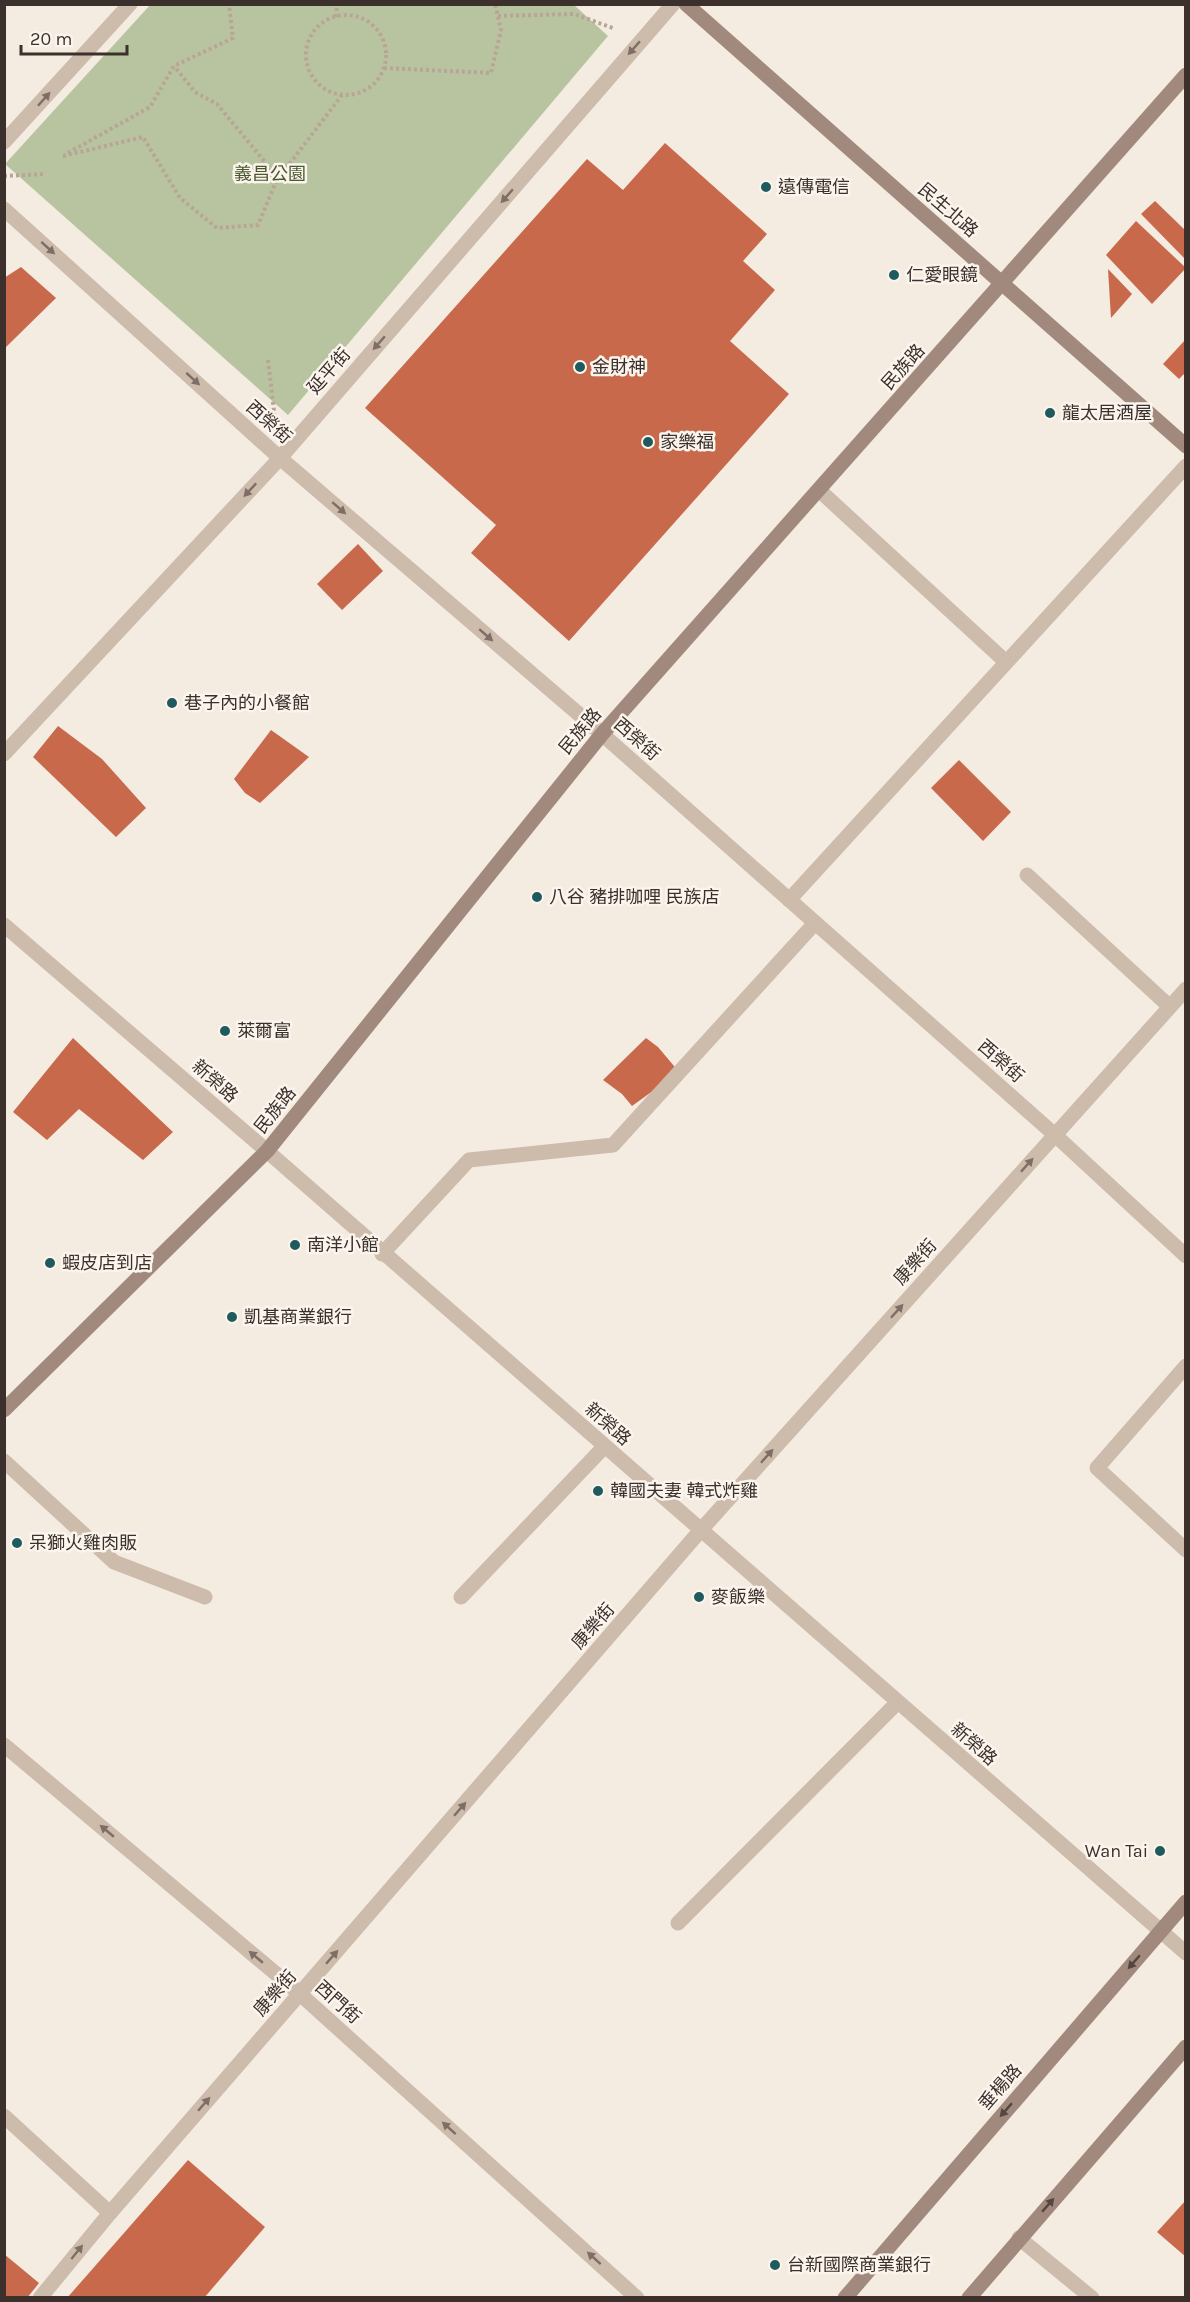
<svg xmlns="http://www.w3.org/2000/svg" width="1190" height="2302" font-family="Karla,'Noto Sans TC',sans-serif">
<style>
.green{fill:#b8c4a0}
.building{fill:#c8694b}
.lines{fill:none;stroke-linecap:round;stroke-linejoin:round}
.path{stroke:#b9a596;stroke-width:4;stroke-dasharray:3 3;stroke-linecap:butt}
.lane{stroke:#cdbbac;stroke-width:15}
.street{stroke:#cdbbac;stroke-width:15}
.secondary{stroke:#a18a7d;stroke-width:15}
.oneway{fill:#7d6f65}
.oneway2{fill:#544640}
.poi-dot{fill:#1f5a5e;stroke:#fbf5ee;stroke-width:2}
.labels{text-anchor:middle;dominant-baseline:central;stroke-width:5;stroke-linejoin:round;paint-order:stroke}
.park-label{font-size:18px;fill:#4a5a2e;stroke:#fbf5ee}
.poi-label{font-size:18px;fill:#3b302b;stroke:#fbf5ee;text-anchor:start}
.street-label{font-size:18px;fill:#3b302b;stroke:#fbf5ee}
</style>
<rect width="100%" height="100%" fill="#f4ebe1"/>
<path class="green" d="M151,4L574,5L608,36L288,415L5,164Z"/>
<g class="building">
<path d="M665,143L767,234L743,261L775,290L730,341L789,394L569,641L471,553L496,525L365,408L587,159L623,190Z"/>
<path d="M1155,201L1186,231V260L1141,214Z"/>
<path d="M1136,221L1186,268L1152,304L1106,255Z"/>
<path d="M21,267L56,298L4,349V278Z"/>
<path d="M1108,269L1132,294L1111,318Z"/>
<path d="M1186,339V372L1179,379L1163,364Z"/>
<path d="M358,544L383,571L342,610L317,584Z"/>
<path d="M58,726L102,759L146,808L116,837L33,757Z"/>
<path d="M271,730L309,757L260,803L245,793L234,779Z"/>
<path d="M959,760L1011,812L983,841L931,788Z"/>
<path d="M73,1038L173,1132L143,1160L79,1109L47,1140L13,1112Z"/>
<path d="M646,1038L658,1047L679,1072L632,1106L622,1094L603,1080Z"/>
<path d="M188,2160L265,2227L204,2298H67Z"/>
<path d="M1186,2200V2257L1157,2232Z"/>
<path d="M4,2254L39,2283L27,2298H4Z"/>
</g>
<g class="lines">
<g class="path">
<circle cx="346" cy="55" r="40"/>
<path d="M498,16L574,14L613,28"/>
<path d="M336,17L337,4"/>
<path d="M384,68L491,73L501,30L495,4"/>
<path d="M68,153L150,107L174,66L233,38L229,4"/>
<path d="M63,156L143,137L180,198L217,228L258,225L275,184L265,162L217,104L195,92L174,66"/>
<path d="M4,176L46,174"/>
<path d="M275,183L342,95"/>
<path d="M268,360L275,419"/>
</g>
<g class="lane">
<path d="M819,490L1006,662"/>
<path d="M1027,875L1169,1006"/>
<path d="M789,900L1186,466"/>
<path d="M382,1254L469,1160L613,1145L815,923"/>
<path d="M1186,1366L1097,1468L1186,1550"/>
<path d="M4,1461L114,1562L205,1597"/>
<path d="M461,1597L604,1447"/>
<path d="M678,1923L897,1703"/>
<path d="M4,2116L110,2213"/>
<path d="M1019,2238L1092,2298"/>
</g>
<g class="street">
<path d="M4,142L130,4"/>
<path d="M4,209L280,458L602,734L1055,1135L1186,1256"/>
<path d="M4,754L280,458L673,4"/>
<path d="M4,925L267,1151L1186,1953"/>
<path d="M4,1745L300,1994L637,2298"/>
<path d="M40,2298L110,2213L700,1531L1186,989"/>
</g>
<g class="secondary">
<path d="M686,4L1186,446"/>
<path d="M4,1410L267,1151L602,734L1186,75"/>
<path d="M845,2298L1186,1902"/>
<path d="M969,2298L1186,2047"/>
</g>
</g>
<defs><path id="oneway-solid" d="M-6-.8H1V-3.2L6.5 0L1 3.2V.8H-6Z" transform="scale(1.5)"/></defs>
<g class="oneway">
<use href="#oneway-solid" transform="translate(634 48) rotate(131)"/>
<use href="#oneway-solid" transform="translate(44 99) rotate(-48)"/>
<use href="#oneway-solid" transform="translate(507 196) rotate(131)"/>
<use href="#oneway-solid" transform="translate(48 248) rotate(42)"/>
<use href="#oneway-solid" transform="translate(379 343) rotate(131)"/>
<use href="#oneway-solid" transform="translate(193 379) rotate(42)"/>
<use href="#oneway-solid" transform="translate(250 490) rotate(133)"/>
<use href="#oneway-solid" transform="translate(339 508) rotate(41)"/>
<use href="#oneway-solid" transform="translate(486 635) rotate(41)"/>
<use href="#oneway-solid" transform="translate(1027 1165) rotate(-48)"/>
<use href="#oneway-solid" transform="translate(897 1311) rotate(-48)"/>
<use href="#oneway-solid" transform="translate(767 1456) rotate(-48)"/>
<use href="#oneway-solid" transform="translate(460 1809) rotate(-49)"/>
<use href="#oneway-solid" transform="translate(107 1831) rotate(-140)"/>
<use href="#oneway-solid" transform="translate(256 1957) rotate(-140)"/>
<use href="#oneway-solid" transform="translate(332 1957) rotate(-49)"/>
<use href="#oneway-solid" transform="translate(204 2104) rotate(-49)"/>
<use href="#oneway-solid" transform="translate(449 2128) rotate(-138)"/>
<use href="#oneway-solid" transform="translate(77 2252) rotate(-51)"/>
<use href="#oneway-solid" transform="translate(594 2258) rotate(-138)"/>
</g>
<g class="oneway2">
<use href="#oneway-solid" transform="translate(1134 1962) rotate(131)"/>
<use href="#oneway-solid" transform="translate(1006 2110) rotate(131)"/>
<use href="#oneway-solid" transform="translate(1048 2205) rotate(-49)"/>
</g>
<g class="poi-dot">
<circle cx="766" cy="187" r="6"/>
<circle cx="894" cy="275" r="6"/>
<circle cx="580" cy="367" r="6"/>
<circle cx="1050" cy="413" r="6"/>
<circle cx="648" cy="442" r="6"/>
<circle cx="172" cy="703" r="6"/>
<circle cx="537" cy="897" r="6"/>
<circle cx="225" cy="1031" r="6"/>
<circle cx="295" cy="1245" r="6"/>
<circle cx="50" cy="1263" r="6"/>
<circle cx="232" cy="1317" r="6"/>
<circle cx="598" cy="1491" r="6"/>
<circle cx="17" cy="1543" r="6"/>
<circle cx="699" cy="1597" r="6"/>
<circle cx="1160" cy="1851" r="6"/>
<circle cx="775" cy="2265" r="6"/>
</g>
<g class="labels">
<g class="park-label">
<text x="270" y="174">義昌公園</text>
</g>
<g class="poi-label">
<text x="778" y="187">遠傳電信</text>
<text x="906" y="275">仁愛眼鏡</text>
<text x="592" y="367">金財神</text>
<text x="1062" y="413">龍太居酒屋</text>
<text x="660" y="442">家樂福</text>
<text x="184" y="703">巷子內的小餐館</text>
<text x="549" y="897">八谷 豬排咖哩 民族店</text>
<text x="237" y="1031">萊爾富</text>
<text x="307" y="1245">南洋小館</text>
<text x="62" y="1263">蝦皮店到店</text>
<text x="244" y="1317">凱基商業銀行</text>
<text x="610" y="1491">韓國夫妻 韓式炸雞</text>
<text x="29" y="1543">呆獅火雞肉販</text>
<text x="711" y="1597">麥飯樂</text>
<text x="1148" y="1851" text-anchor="end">Wan Tai</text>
<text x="787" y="2265">台新國際商業銀行</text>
</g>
<g class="street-label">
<text transform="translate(948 210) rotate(41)">民生北路</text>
<text transform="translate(903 367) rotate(-48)">民族路</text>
<text transform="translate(329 371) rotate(-49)">延平街</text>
<text transform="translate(269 422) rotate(42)">西榮街</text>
<text transform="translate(580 731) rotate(-50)">民族路</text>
<text transform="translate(637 739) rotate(41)">西榮街</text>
<text transform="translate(1001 1061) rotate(41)">西榮街</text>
<text transform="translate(215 1081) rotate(41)">新榮路</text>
<text transform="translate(275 1110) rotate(-51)">民族路</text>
<text transform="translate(915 1262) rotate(-48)">康樂街</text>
<text transform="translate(608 1424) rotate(41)">新榮路</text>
<text transform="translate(593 1626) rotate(-49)">康樂街</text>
<text transform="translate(974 1744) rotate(41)">新榮路</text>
<text transform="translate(275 1993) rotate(-49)">康樂街</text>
<text transform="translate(338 2002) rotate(42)">西門街</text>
<text transform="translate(1000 2087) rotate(-49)">垂楊路</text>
</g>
</g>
<rect width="1190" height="2302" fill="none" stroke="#3b302b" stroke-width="12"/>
<path d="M21 45v9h106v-9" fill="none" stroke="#3b302b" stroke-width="3"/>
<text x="30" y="45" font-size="18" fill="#3b302b" stroke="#fbf5ee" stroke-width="4.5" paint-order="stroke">20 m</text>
</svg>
